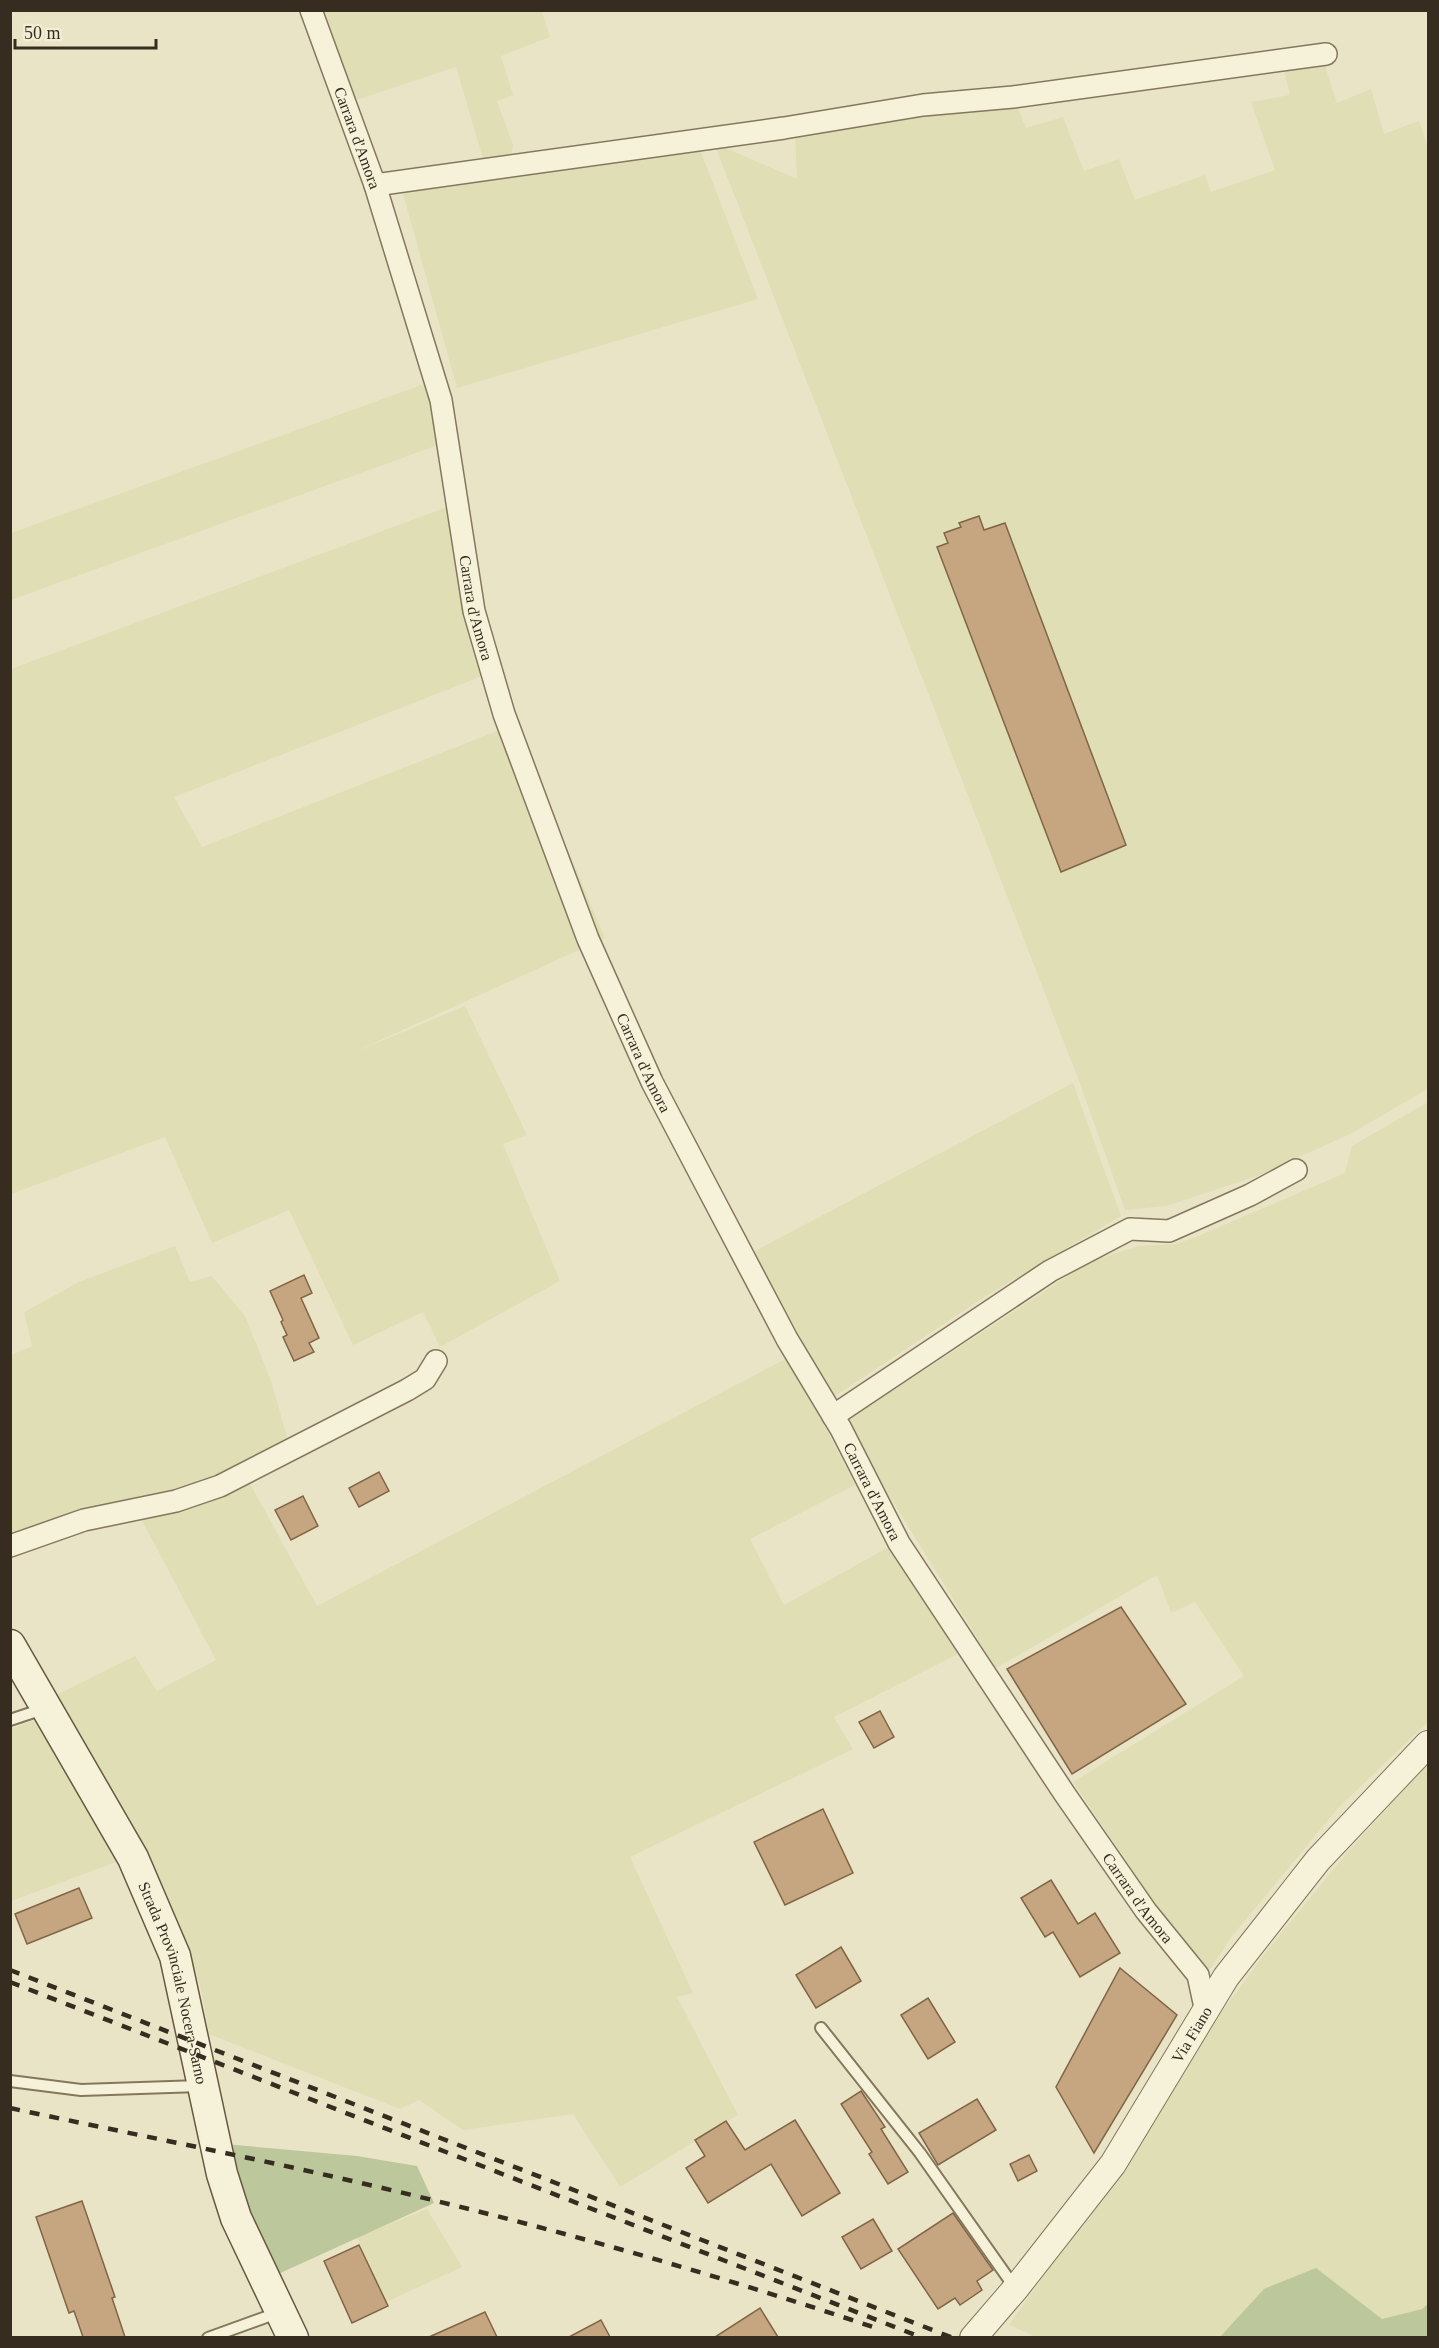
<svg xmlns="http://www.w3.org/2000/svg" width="1439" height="2348" font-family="'Times New Roman',serif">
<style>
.farmland{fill:#dfdeb5}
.green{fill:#bcc79b}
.building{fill:#c5a680;stroke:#816546;stroke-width:1.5}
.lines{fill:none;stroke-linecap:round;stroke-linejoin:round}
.service-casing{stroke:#84775e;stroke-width:14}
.minor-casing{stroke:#84775e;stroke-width:24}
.tertiary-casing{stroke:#84775e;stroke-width:28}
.secondary-casing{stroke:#665841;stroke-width:33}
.service{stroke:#f6f1d9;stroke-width:10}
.minor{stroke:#f6f1d9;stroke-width:21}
.tertiary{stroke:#f6f1d9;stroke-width:26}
.secondary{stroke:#f6f1d9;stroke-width:30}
.rail{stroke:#362d20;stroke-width:4.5;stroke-dasharray:10 10;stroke-linecap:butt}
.labels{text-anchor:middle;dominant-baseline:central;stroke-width:4.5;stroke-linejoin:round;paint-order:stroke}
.street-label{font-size:16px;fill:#362d20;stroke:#f2eed6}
</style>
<rect width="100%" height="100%" fill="#eae4c7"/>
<g class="farmland">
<path d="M318,11H542L550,37L501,56L513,95L497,101L513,145L510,161L484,162L456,67L353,101Z"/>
<path d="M1324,63L1337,103L1371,89L1384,134L1419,121L1428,147V1089L1348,1135L1257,1176L1166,1206L1125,1210L1079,1081L714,143L797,179L795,135L1015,101L1026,128L1063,117L1084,171L1119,159L1135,200L1205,175L1211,192L1275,170L1251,102L1290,95L1284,70Z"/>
<path d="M700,150L758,299L457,388L402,190Z"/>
<path d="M427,383L438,445L11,600V533Z"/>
<path d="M447,507L458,589L482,676L174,797L202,847L515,724L605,938L350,1054L465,1006L527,1135L503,1144L560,1281L440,1347L423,1312L353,1345L289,1210L212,1243L165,1137L11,1194V669Z"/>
<path d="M1073,1083L1121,1216L986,1296L832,1398L753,1252Z"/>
<path d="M1428,1102V1722L1339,1807L1233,1935L1207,1973L1155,1904L1073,1782L1244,1676L1195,1602L1171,1613L1157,1575L996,1668L844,1423L1089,1262L1138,1246L1175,1244L1196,1237L1345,1173L1352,1146Z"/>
<path d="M175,1246L190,1282L212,1276L245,1316L271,1381L289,1444L248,1480L317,1606L789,1357L855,1485L750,1539L784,1605L889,1547L958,1654L834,1717L853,1749L630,1857L693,1993L677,1997L738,2115L620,2187L573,2114L463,2130L419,2100L400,2109L209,2034L201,1989L190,1954L149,1858L52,1697L135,1656L157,1691L216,1660L138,1513L11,1551V1355L32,1346L24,1312L79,1282Z"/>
<path d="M38,1719L119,1861L11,1901V1729Z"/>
<path d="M1428,1763V2304L1422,2309L1382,2319L1315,2268L1220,2337H1036L1009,2325L1108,2185L1139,2147L1222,2012L1265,1953L1346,1854Z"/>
<path d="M427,2209L462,2267L386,2302L357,2237Z"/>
</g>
<g class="green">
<path d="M214,2143L357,2156L417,2166L434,2203L265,2280Z"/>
<path d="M1316,2268L1382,2319L1422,2309L1428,2304V2337H1220L1264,2289Z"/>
</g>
<g class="building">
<path d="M979,516L984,530L1005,523L1126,845L1061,872L937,547L948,543L944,533L961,527L959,523Z"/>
<path d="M304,1275L312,1293L301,1298L319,1338L309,1343L314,1352L294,1361L283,1337L287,1335L281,1322L283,1320L270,1291Z"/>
<path d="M379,1472L389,1491L359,1507L349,1488Z"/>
<path d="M303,1496L318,1526L291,1540L275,1510Z"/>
<path d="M1121,1607L1186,1704L1072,1774L1007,1669Z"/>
<path d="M880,1711L894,1737L874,1748L859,1722Z"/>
<path d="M823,1809L853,1873L785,1905L754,1842Z"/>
<path d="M1051,1880L1078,1924L1095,1913L1120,1953L1080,1977L1053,1932L1045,1937L1021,1898Z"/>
<path d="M79,1888L92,1918L27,1944L15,1914Z"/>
<path d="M841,1947L861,1981L816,2008L796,1975Z"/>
<path d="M1120,1968L1177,2015L1094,2153L1056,2087Z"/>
<path d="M928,1998L955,2042L928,2059L901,2015Z"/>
<path d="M861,2091L885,2127L881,2129L908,2172L888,2184L869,2154L872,2152L841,2104Z"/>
<path d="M977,2099L996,2130L938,2165L919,2133Z"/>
<path d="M795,2120L840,2193L802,2216L771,2164L708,2203L686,2168L705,2156L695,2140L726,2121L745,2150Z"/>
<path d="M1029,2155L1037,2171L1018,2181L1010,2164Z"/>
<path d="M82,2201L115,2297L112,2298L125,2337H83L74,2311L69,2313L36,2217Z"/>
<path d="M953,2213L993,2270L977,2281L982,2290L960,2305L955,2298L938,2309L898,2249Z"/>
<path d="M873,2219L892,2251L861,2269L842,2237Z"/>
<path d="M359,2245L388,2306L352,2323L324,2261Z"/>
<path d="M760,2308L778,2337H715Z"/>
<path d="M485,2312L497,2337H429Z"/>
<path d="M601,2320L610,2337H569Z"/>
</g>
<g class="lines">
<g class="service-casing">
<g id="service">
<path d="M10,1720L46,1708"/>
<path d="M821,2028L920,2153L1015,2288"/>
<path d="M10,2081L81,2090L200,2086"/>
<path d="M208,2338L280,2312"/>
</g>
</g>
<g class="minor-casing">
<g id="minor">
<path id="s1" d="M311,10L375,185L441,400L474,611L504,714L588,939L652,1082L706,1185L787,1339L841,1429L899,1543L1064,1793L1146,1911L1198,1975L1206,2012"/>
<path d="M375,185L784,128L923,105L1013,97L1326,54"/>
<path d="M833,1416L1050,1271L1130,1229L1169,1231L1250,1195L1296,1170"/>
<path d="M10,1546L84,1520L176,1501L220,1486L407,1390L425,1379L436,1361"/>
</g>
</g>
<g class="tertiary-casing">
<g id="tertiary">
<path id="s2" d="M973,2338L1016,2288L1113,2164L1226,1977L1318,1860L1428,1744"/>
</g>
</g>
<g class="secondary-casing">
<g id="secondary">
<path id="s3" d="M10,1645L133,1858L175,1956L222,2174L236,2218L293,2338"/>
</g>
</g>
<use href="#service" class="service"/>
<use href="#minor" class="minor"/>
<use href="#tertiary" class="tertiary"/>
<use href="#secondary" class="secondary"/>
<g class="rail">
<path d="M10,1970L953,2338"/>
<path d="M10,1982L923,2338"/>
<path d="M10,2108C113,2130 215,2150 317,2173C505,2215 691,2266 873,2327"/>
</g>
</g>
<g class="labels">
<g class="street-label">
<text stroke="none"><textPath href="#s1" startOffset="136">Carrara d'Amora</textPath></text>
<text stroke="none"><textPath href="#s1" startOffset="622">Carrara d'Amora</textPath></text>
<text stroke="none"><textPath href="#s1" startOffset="1108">Carrara d'Amora</textPath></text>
<text stroke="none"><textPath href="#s1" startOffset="1594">Carrara d'Amora</textPath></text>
<text stroke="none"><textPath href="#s1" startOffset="2080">Carrara d'Amora</textPath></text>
<text stroke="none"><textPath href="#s3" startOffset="378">Strada Provinciale Nocera-Sarno</textPath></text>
<text stroke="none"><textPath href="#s2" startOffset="375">Via Fiano</textPath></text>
</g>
</g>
<rect width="1439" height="2348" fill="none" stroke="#362d20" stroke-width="24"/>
<path d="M15 39v9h141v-9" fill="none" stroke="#362d20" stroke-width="3"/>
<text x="24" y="39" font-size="18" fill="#362d20" stroke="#f2eed6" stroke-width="4.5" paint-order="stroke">50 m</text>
</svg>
